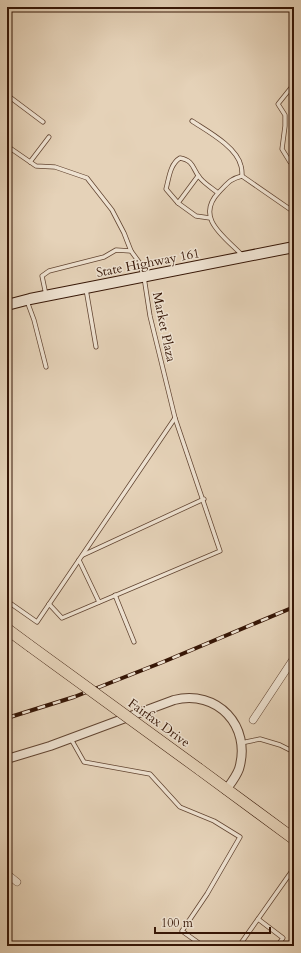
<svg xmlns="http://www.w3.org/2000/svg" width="301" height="953" font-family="Cardo,serif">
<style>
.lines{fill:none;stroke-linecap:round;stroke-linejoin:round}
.service-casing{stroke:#624532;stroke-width:5}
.minor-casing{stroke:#624532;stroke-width:8}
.tertiary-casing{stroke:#624532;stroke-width:10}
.secondary-casing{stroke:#361606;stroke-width:12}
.primary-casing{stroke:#361606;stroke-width:12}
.service{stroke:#eee2d1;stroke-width:3.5}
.minor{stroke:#eee2d1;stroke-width:7}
.tertiary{stroke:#eee2d1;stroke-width:8}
.secondary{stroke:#eee2d1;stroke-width:10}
.primary{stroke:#e5d2b8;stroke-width:11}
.rail-casing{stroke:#361606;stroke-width:4}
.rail{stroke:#eee2d1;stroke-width:2.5;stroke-dasharray:8;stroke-linecap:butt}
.primary-bridge-casing{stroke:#361606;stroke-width:12;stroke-linecap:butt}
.primary-bridge{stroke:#e5d2b8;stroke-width:11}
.labels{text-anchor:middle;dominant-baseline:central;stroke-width:3;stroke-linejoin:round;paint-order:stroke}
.street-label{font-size:13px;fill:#361606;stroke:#eee2d1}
</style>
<rect width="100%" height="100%" fill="#e5d2b8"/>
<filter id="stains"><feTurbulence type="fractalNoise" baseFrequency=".005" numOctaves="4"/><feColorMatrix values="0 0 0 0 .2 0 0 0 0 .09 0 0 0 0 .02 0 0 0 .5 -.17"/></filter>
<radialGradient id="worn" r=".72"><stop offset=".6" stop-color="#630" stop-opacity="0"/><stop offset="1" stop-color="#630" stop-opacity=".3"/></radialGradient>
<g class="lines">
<g class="service-casing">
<g id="service">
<path d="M289,7L294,11"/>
<path d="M294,84L278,104L285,115V126L282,149L290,162L294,165"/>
<path d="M7,95L43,122"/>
<path d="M192,121C207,131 237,147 241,166C242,169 242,173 242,176"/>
<path d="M7,146L36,166L55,167L87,178L112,210L124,233L131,251"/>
<path d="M30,162L49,137"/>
<path d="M178,203L198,176"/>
<path d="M210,218L196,216L178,203L166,189C169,178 170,164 180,158C195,161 192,169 200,178C205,184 212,188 218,193"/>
<path d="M242,255C225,237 194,218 219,192C228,183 230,179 242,176L294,212"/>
<path d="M86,289L96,347"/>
<path d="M27,301L34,320L46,367"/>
<path d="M83,555L204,499"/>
<path d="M79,560L99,602"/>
<path d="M115,595L134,642"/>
<path d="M7,601L37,622L175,418L150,316L144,277L139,262L131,251L116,250L104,257L49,271L42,276L46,295"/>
<path d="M49,604L62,618L220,551L175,418"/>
<path d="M71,739L84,762L150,774L180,807L214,821L240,837L207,894L182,931L203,946"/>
<path d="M241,743L260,739L280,745L294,752"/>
<path d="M258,919L283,938L277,946"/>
<path d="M239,946L294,868"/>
</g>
</g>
<g class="minor-casing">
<g id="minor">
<path d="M253,720L294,658"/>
<path d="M7,874L17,882"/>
</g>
</g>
<g class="tertiary-casing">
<path id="tertiary" d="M7,759L50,746L174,700C217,689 252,726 239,769C236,777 231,783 226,790"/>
</g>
<g class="secondary-casing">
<path id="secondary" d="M7,305L30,299L294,247"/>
</g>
<g class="primary-casing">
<g id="primary">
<path d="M7,629L30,646"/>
<path d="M199,769L294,839"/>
</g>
</g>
<use href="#service" class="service"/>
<use href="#minor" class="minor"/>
<use href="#tertiary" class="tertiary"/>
<use href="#secondary" class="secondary"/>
<use href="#primary" class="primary"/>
<g class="rail-casing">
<path id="rail" d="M7,718L74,697L163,662L294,607"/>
</g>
<use href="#rail" class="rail"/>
<g class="primary-bridge-casing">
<path id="primary-bridge" d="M30,646L199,769"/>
</g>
<use href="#primary-bridge" class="primary-bridge"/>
</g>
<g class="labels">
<g class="street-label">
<text transform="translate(148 263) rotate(-11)">State Highway 161</text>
<text transform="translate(164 327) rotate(78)">Market Plaza</text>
<text transform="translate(159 723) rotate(36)">Fairfax Drive</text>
</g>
</g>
<rect width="301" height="953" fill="none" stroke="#e5d2b8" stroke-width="24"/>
<rect x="8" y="8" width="285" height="937" fill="none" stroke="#361606" stroke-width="2"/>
<rect x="12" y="12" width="277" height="929" fill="none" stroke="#361606"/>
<path d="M155 927v6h115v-6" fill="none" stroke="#361606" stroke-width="2"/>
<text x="161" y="927" font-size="12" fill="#361606" stroke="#eee2d1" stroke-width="3" paint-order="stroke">100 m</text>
<rect width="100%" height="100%" filter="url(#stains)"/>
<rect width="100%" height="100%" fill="url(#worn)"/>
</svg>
